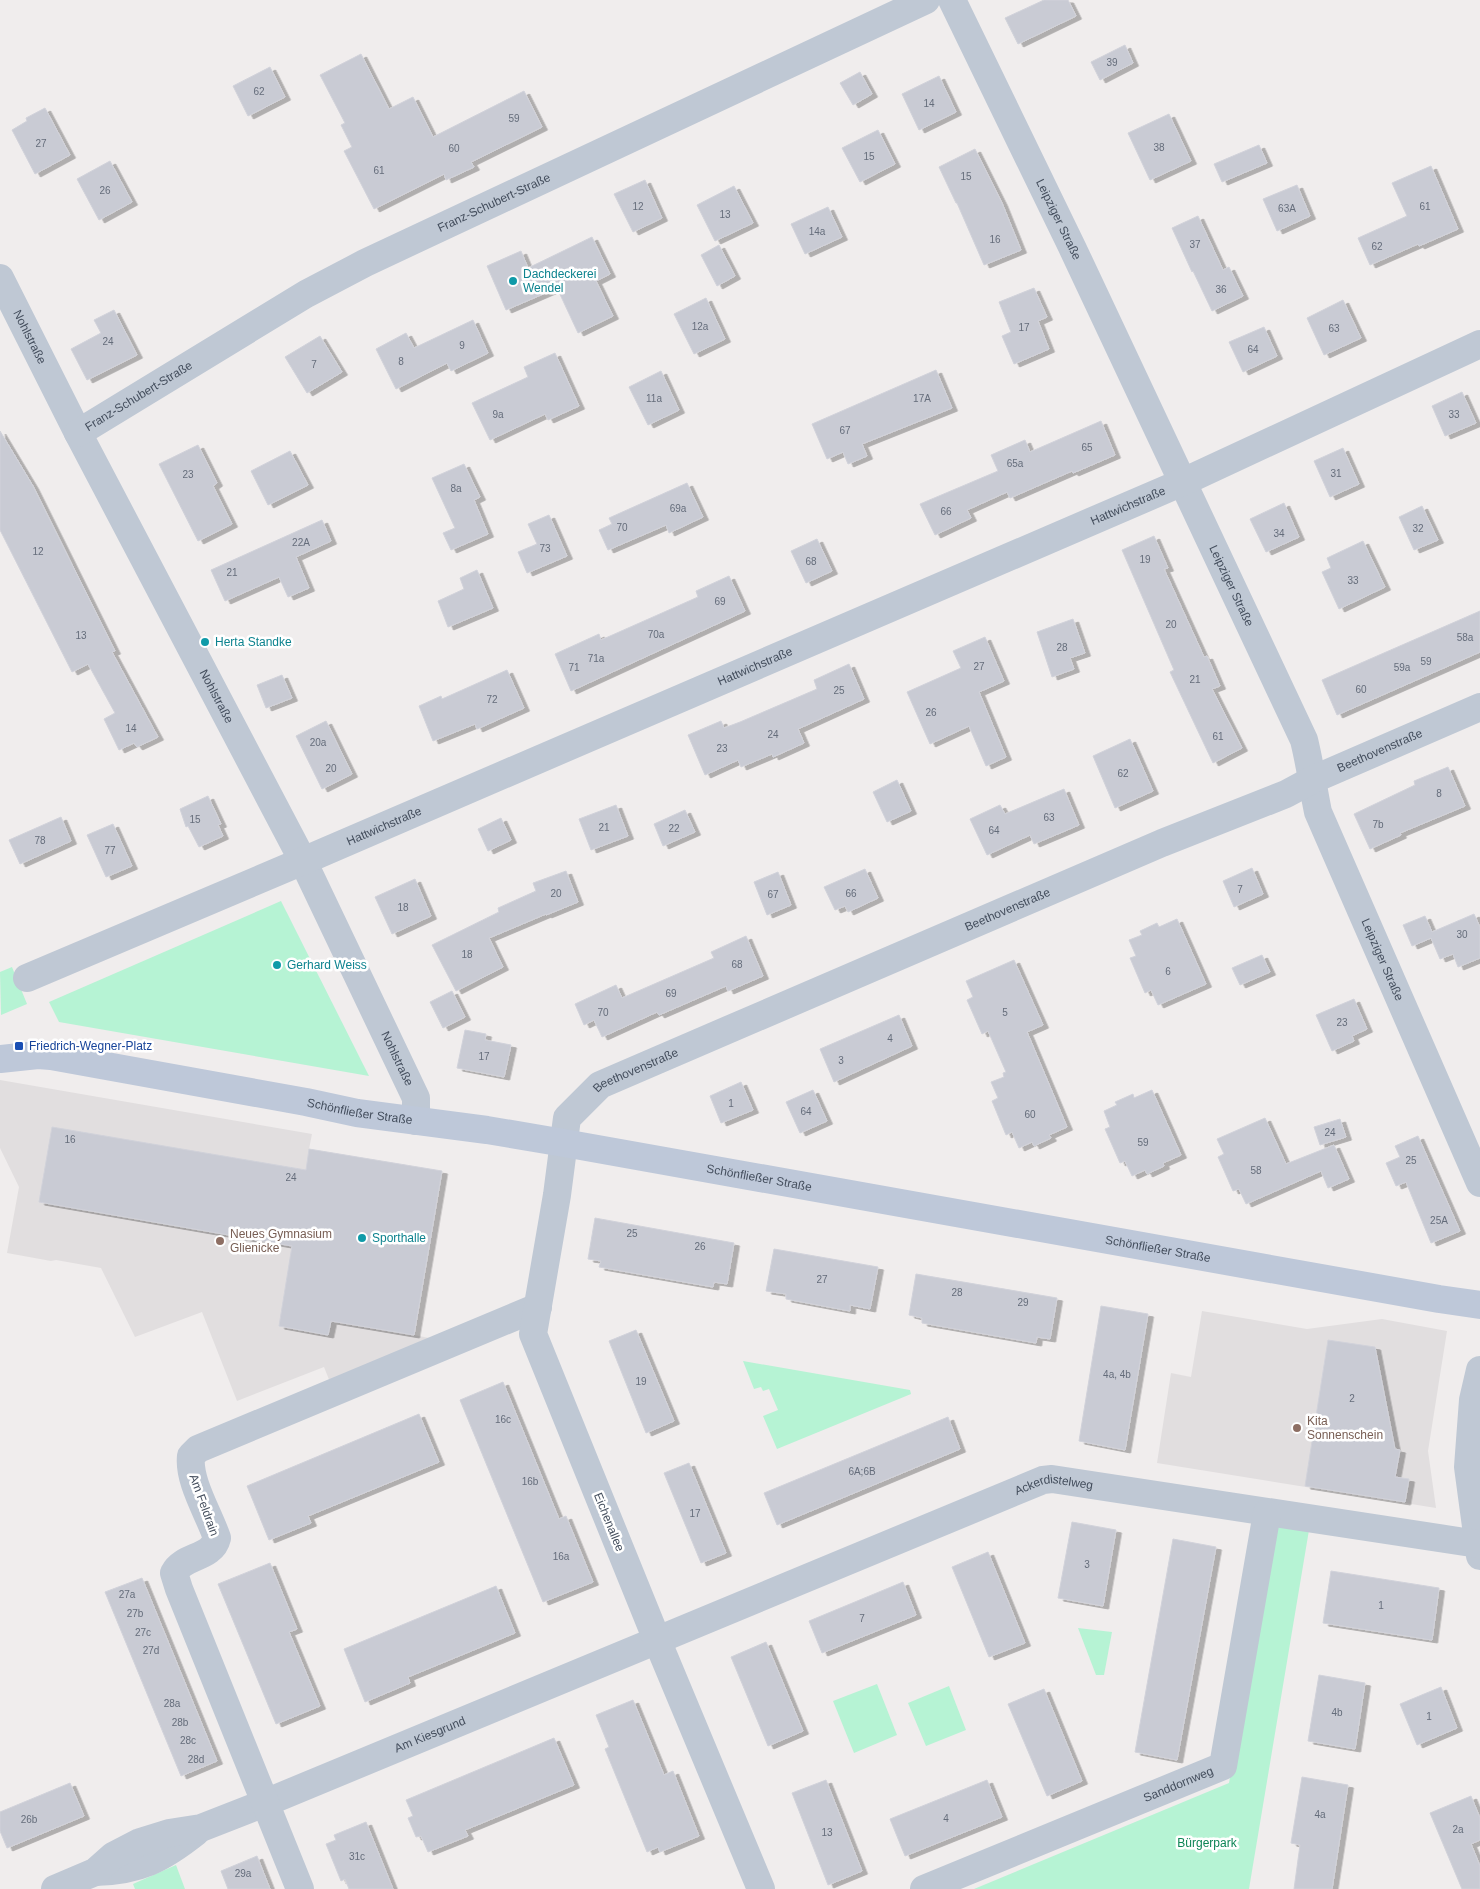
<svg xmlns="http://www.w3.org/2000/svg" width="1480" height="1889" font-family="Helvetica,sans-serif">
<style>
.education{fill:#e1dedf}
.green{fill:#b6f3d4}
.building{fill:#c9cbd4;stroke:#d1d2da;filter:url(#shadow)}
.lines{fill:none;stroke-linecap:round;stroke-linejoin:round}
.minor{stroke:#bfc8d4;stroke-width:28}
.secondary{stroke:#bec8d9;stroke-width:28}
.culture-dot{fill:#0f9aa8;stroke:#fff;stroke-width:2}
.transit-dot{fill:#1a4fb4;stroke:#fff;stroke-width:2}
.education-dot{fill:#8d6e63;stroke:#fff;stroke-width:2}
.labels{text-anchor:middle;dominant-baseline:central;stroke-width:5;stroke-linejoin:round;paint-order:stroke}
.number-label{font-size:10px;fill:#656d7b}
.street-label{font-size:12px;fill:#444e5d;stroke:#fff}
.culture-label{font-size:12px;fill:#0d838f;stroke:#fff;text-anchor:start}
.transit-label{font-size:12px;fill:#164399;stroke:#fff;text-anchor:start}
.education-label{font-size:12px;fill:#785e54;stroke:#fff;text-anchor:start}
.park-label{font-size:12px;fill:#0d8555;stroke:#fff}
</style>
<defs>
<filter id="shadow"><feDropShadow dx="5.5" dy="3" stdDeviation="0" flood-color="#0004"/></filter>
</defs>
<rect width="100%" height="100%" fill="#f0eded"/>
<g class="education">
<path d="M0,1080L312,1134L309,1149L442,1171L414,1335L434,1339L330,1382L324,1367L237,1401L202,1312L135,1337L101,1268L56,1260L51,1261L7,1253L19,1187L0,1148Z"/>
<path d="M1202,1311L1307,1329L1382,1319L1447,1331L1428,1451L1436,1508L1157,1463L1171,1373L1191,1377Z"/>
</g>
<g class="green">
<path d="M281,901L369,1076L59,1022L49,1002Z"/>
<path d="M12,967L27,1004L1,1015L0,972Z"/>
<path d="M743,1361L910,1390L911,1394L777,1449L763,1416L778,1410L769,1389L763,1391L761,1387L754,1389Z"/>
<path d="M1272,1524L1309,1530L1249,1889H974L1229,1783Z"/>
<path d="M1078,1628L1112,1632L1104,1675H1096Z"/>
<path d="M877,1684L897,1735L854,1753L833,1701Z"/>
<path d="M949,1686L966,1730L926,1746L908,1703Z"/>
<path d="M176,1865L185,1889H135L133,1884Z"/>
</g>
<g class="building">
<path d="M1044,0H1068L1076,16L1018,44L1005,18Z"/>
<path d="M1125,45L1133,63L1100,80L1091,62Z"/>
<path d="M361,54L389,109L413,97L433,137L524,91L542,127L471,162L474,167L446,180L444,174L374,209L344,151L352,147L341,125L345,123L320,75Z"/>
<path d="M270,67L285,97L248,116L233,86Z"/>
<path d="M860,72L872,94L853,105L840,83Z"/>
<path d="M939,76L956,112L919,130L902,94Z"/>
<path d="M45,108L70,155L35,174L12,130L27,121L26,118Z"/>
<path d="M1169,114L1191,161L1150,180L1128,133Z"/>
<path d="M878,130L895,164L860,182L842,148Z"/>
<path d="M1259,145L1267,163L1222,182L1214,164Z"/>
<path d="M975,149L1002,203L1021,250L984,265L957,203H956L939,167Z"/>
<path d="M110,161L132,202L99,220L77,179Z"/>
<path d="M1431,166L1458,229L1419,246L1418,244L1370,265L1358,238L1407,216L1392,183Z"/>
<path d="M645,180L662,218L633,232L614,194Z"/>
<path d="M1297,185L1310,216L1277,231L1263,199Z"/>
<path d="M734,186L753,223L715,241L697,205Z"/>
<path d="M828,207L842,237L805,254L791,224Z"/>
<path d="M1198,216L1223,270L1229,267L1243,296L1212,311L1193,271L1192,272L1172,228Z"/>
<path d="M592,237L610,274L596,281L613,316L578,333L557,288L506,310L487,266L521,251L528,268Z"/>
<path d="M719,245L735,276L717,286L701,255Z"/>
<path d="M1034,288L1047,317L1038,321L1049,349L1014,364L1002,336L1011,332L999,302Z"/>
<path d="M706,298L725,339L694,354L674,314Z"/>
<path d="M1343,300L1361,338L1324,355L1307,318Z"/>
<path d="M114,310L137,355L87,380L71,349L101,333L94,320Z"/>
<path d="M473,320L488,353L451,371L447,363L396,389L376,349L406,333L414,348Z"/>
<path d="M1264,327L1277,356L1243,372L1229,342Z"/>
<path d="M320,336L342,372L307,393L285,357Z"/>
<path d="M555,353L579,406L548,420L545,414L490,440L472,403L528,377L524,367Z"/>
<path d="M936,370L952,408L862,444L867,456L848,464L843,452L827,459L812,424Z"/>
<path d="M661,371L679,410L648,425L629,387Z"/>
<path d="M1462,392L1476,423L1445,436L1432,406Z"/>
<path d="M1101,421L1115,455L1073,473L1072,471L1010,498L1007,492L967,510L971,518L935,535L920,504L998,471L991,455L1025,440L1030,452Z"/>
<path d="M0,431L33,486L115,651L112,652L158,737L137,747L134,743L119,750L104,719L115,713L88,664L72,672L0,530Z"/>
<path d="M198,445L217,483L213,486L232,524L198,541L159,464Z"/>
<path d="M1343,448L1359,484L1330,497L1314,461Z"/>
<path d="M290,451L308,485L268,505L251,471Z"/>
<path d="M464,464L480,497L474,500L488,534L451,550L443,533L455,528L432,478Z"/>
<path d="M687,483L703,517L669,533L666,525L608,550L599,530L612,524L609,518Z"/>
<path d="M1284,503L1299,537L1266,552L1250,519Z"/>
<path d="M1422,506L1438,540L1414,550L1399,517Z"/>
<path d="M549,515L567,556L527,573L518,552L537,544L528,524Z"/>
<path d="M322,520L331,541L296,557L309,588L288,597L279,577L225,601L211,570Z"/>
<path d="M1154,536L1168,568L1164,569L1204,657L1207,656L1220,686L1212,689L1242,748L1213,763L1170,672L1174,670L1122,550Z"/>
<path d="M817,539L832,571L806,583L791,551Z"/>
<path d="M1363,541L1385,587L1339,609L1322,572L1331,568L1327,558Z"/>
<path d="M477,570L493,608L448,627L438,601L464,589L460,578Z"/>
<path d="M729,576L745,611L571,691L555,654L599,634L601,640L698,597L696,591Z"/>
<path d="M1480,611V652L1337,715L1322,680Z"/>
<path d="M1073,619L1085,653L1070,658L1074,669L1052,677L1037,632Z"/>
<path d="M985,637L1004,681L979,692L1006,757L986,766L969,726L930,744L907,692L961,668L953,651Z"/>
<path d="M849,664L864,699L798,729L804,743L773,757L772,754L741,767L738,760L705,775L688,735L721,721L724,728L740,722L817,689L814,680Z"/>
<path d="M507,670L524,708L477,729L475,724L433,741L419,706L441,696L442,699Z"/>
<path d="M282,675L292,698L266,708L257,685Z"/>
<path d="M326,721L352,774L322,789L296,736Z"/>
<path d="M1130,739L1153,791L1115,808L1093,756Z"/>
<path d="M1448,767L1465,806L1400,833L1401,835L1370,849L1354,814L1415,785L1414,781Z"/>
<path d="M897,780L911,811L887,822L873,792Z"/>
<path d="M1064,789L1079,825L1034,844L1030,835L987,855L970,819L1000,805L1005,814Z"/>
<path d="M208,796L221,824L218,825L223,836L199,847L188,826L186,827L180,809Z"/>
<path d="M616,805L628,836L591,850L579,819Z"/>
<path d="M685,810L695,832L663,846L654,824Z"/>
<path d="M61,817L71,841L20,864L9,840Z"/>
<path d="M501,818L511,840L488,851L478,829Z"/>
<path d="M113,824L132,866L106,877L87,835Z"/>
<path d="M1252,868L1263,894L1234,907L1223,881Z"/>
<path d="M865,869L878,898L848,912L845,906L835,910L824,887Z"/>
<path d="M566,871L578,902L546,915V914L489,938L503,967L456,991L432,945L499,912L498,908L536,891L533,883Z"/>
<path d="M778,872L791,905L767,915L754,882Z"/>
<path d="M415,879L431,916L392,934L375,897Z"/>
<path d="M1474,914L1480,927V958L1458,967L1453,954L1440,959L1431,938L1412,946L1403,925L1425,916L1432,932Z"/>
<path d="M1177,919L1206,984L1158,1005L1151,990L1145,993L1130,958L1136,956L1129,940L1142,935L1140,931L1157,923L1159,927Z"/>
<path d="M746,936L763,976L728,991L726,986L659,1015L657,1012L602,1037L594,1020L584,1025L575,1004L616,985L622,998L714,958L711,952Z"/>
<path d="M1262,955L1270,972L1240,985L1232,968Z"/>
<path d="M1014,960L1043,1025L1027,1032L1067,1127L1049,1135L1051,1138L1034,1146L1032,1142L1019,1148L1012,1132L1006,1135L992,1101L998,1098L991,1082L1004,1077L1003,1073L1006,1072L988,1031L982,1034L967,1000L973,997L966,981Z"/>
<path d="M452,991L465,1017L443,1028L430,1002Z"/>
<path d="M1354,999L1367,1029L1352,1036L1354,1041L1332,1051L1316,1015Z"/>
<path d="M899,1015L912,1046L834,1082L820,1049Z"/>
<path d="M465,1030L486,1034L485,1040L511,1045L504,1077L457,1068Z"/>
<path d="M741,1082L753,1110L721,1123L710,1096Z"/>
<path d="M813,1090L827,1121L800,1133L786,1102Z"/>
<path d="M1152,1090L1181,1155L1163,1163L1164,1166L1147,1174L1145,1170L1132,1176L1125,1161L1120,1163L1105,1129L1110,1127L1104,1111L1117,1105L1115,1102L1133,1094L1134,1098Z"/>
<path d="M1265,1118L1286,1164L1334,1145L1349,1179L1328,1188L1321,1171L1246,1204L1239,1189L1233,1191L1218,1157L1224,1154L1217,1139Z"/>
<path d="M1340,1119L1346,1137L1320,1145L1314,1127Z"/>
<path d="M52,1127L306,1170L309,1149L442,1171L414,1335L331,1321L328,1335L279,1326L292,1246L39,1202Z"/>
<path d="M1418,1136L1460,1231L1431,1243L1406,1182L1396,1186L1386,1163L1400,1157L1395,1146Z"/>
<path d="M595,1218L734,1243L727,1284L714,1282L713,1287L599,1267L601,1261L588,1259Z"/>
<path d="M774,1249L878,1267L870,1309L850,1305V1311L786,1299V1294L766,1291Z"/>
<path d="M916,1274L1057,1298L1050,1339L1037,1337L1036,1343L922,1323V1318L909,1315Z"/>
<path d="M1101,1306L1148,1314L1125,1450L1079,1441Z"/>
<path d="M636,1330L674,1421L646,1433L609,1341Z"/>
<path d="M1328,1340L1375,1347L1395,1449L1400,1450L1395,1477L1409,1479L1405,1502L1305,1486Z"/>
<path d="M503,1382L559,1519L566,1516L593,1582L543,1602L460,1400Z"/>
<path d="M419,1414L439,1462L308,1516L311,1523L269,1540L247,1486Z"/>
<path d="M948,1417L960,1449L777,1525L764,1493Z"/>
<path d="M689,1463L726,1553L701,1563L664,1473Z"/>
<path d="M1072,1522L1116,1530L1103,1606L1058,1598Z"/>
<path d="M1173,1539L1216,1547L1177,1760L1135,1752Z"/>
<path d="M988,1552L1025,1643L989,1657L952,1567Z"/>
<path d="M270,1563L297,1629L289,1632L320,1706L276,1724L218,1584Z"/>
<path d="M1331,1571L1439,1588L1432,1640L1323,1623Z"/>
<path d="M142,1578L217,1761L181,1776L105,1592Z"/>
<path d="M903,1582L916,1615L822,1653L809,1621Z"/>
<path d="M496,1586L515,1633L408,1677L410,1683L365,1702L344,1649Z"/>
<path d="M766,1642L803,1731L768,1746L731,1657Z"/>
<path d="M1319,1675L1365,1683L1355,1749L1308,1741Z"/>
<path d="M1441,1687L1457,1728L1417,1745L1400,1704Z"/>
<path d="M1044,1689L1082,1781L1047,1796L1008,1704Z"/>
<path d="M633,1700L664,1775L673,1771L699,1836L660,1852L658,1847L647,1852L605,1749L609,1747L596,1715Z"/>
<path d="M554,1738L574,1785L465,1830L468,1836L428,1852L421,1836L416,1837L408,1818L413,1816L406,1800Z"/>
<path d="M1302,1777L1348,1785L1332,1889H1294L1300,1845L1291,1843Z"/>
<path d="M826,1780L862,1871L828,1885L792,1793Z"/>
<path d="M987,1780L1002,1817L905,1856L890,1819Z"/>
<path d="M70,1783L84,1816L7,1848L0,1831V1812Z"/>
<path d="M1471,1796L1480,1818V1840L1471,1844L1480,1866V1889H1462L1430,1813Z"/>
<path d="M366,1822L393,1889H349L345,1879L341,1881L326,1844L336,1840L334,1835Z"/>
<path d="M257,1856L270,1889H228L221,1871Z"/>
</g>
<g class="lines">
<g class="minor">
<path id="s1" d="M952,0L1072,247L1304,740C1310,764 1313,788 1318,812L1480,1183"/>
<path id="s2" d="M0,278L78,433L303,861L416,1098V1121"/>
<path id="s3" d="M78,433L306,294L365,263L926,0"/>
<path id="s4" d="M27,978L303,861L1183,482L1480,344"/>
<path d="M1480,1370L1473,1400L1468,1467L1480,1556"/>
<path d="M95,1872C139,1871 162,1859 196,1832"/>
<path id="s5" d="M55,1889L95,1872L113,1856L140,1842L169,1833L201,1828L265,1803L1043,1480L1052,1479L1478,1544"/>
<path d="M300,1889L179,1589L174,1573C183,1555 212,1559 217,1538C209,1514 188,1481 191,1456L198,1449L538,1307"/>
<path id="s6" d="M761,1889L657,1640L533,1334L557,1195L567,1118L600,1085L1162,843L1286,794L1312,780L1480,707"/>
<path id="s7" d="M924,1889L1223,1766L1267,1513"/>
</g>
<path class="secondary" id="s8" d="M0,1059L38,1055L51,1056L306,1102L357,1113L487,1130L564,1143L1439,1299L1480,1305"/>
</g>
<g class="culture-dot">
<circle cx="513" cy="281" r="5"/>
<circle cx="205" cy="642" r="5"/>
<circle cx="277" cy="965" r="5"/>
<circle cx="362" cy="1238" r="5"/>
</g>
<rect class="transit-dot" x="14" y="1041" width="10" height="10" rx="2.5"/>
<g class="education-dot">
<circle cx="220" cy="1241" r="5"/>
<circle cx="1297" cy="1428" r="5"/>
</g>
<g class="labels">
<g class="number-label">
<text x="1112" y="62">39</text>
<text x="259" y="91">62</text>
<text x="929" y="103">14</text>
<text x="514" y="118">59</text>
<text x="41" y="143">27</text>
<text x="1159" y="147">38</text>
<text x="454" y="148">60</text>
<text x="869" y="156">15</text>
<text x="379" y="170">61</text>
<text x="966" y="176">15</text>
<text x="105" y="190">26</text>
<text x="638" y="206">12</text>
<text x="1425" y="206">61</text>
<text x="1287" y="208">63A</text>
<text x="725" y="214">13</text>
<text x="817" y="231">14a</text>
<text x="995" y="239">16</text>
<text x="1195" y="244">37</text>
<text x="1377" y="246">62</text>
<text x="1221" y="289">36</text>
<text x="700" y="326">12a</text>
<text x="1024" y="327">17</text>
<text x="1334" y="328">63</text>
<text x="108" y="341">24</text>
<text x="462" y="345">9</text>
<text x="1253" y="349">64</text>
<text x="401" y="361">8</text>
<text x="314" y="364">7</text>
<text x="654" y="398">11a</text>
<text x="922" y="398">17A</text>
<text x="498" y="414">9a</text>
<text x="1454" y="414">33</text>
<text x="845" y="430">67</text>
<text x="1087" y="447">65</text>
<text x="1015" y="463">65a</text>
<text x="1336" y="473">31</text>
<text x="188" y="474">23</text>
<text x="456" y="488">8a</text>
<text x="678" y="508">69a</text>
<text x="946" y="511">66</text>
<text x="622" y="527">70</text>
<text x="1418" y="528">32</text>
<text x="1279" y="533">34</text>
<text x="301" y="542">22A</text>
<text x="545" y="548">73</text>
<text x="38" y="551">12</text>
<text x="1145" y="559">19</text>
<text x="811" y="561">68</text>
<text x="232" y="572">21</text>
<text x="1353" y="580">33</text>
<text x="720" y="601">69</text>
<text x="1171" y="624">20</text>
<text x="656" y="634">70a</text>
<text x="81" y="635">13</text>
<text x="1465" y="637">58a</text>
<text x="1062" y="647">28</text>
<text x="596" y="658">71a</text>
<text x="1426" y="661">59</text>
<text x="979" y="666">27</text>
<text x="574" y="667">71</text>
<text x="1402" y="667">59a</text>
<text x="1195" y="679">21</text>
<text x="1361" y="689">60</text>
<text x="839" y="690">25</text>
<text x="492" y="699">72</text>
<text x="931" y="712">26</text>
<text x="131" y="728">14</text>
<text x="773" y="734">24</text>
<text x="1218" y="736">61</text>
<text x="318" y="742">20a</text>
<text x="722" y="748">23</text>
<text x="331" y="768">20</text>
<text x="1123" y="773">62</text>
<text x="1439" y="793">8</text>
<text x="1049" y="817">63</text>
<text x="195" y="819">15</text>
<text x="1378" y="824">7b</text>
<text x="604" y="827">21</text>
<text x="674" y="828">22</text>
<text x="994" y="830">64</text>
<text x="40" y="840">78</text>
<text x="110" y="850">77</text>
<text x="1240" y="889">7</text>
<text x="556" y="893">20</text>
<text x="851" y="893">66</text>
<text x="773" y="894">67</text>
<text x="403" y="907">18</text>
<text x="1462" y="934">30</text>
<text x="467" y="954">18</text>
<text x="737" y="964">68</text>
<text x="1168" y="971">6</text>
<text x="671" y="993">69</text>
<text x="603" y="1012">70</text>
<text x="1005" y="1012">5</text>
<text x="1342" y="1022">23</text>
<text x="890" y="1038">4</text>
<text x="484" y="1056">17</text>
<text x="841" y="1060">3</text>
<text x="731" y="1103">1</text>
<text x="806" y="1111">64</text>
<text x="1030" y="1114">60</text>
<text x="1330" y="1132">24</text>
<text x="70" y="1139">16</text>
<text x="1143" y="1142">59</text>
<text x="1411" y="1160">25</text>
<text x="1256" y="1170">58</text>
<text x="291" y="1177">24</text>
<text x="1439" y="1220">25A</text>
<text x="632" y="1233">25</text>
<text x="700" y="1246">26</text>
<text x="822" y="1279">27</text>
<text x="957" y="1292">28</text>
<text x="1023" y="1302">29</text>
<text x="1117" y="1374">4a, 4b</text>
<text x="641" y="1381">19</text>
<text x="1352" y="1398">2</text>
<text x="503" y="1419">16c</text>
<text x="862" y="1471">6A;6B</text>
<text x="530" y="1481">16b</text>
<text x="695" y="1513">17</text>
<text x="561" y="1556">16a</text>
<text x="1087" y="1564">3</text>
<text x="127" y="1594">27a</text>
<text x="1381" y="1605">1</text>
<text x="135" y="1613">27b</text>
<text x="862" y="1618">7</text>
<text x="143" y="1632">27c</text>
<text x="151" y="1650">27d</text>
<text x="172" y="1703">28a</text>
<text x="1337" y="1712">4b</text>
<text x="1429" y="1716">1</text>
<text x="180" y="1722">28b</text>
<text x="188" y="1740">28c</text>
<text x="196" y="1759">28d</text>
<text x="1320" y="1814">4a</text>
<text x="946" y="1818">4</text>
<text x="29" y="1819">26b</text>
<text x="1458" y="1829">2a</text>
<text x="827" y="1832">13</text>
<text x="357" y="1856">31c</text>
<text x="243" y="1873">29a</text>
</g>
<g class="street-label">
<text stroke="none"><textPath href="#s3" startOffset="476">Franz-Schubert-Straße</textPath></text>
<text stroke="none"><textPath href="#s1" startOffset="244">Leipziger Straße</textPath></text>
<text stroke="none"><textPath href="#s2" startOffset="66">Nohlstraße</textPath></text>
<text stroke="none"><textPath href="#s3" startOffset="71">Franz-Schubert-Straße</textPath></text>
<text stroke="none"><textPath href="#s4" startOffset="1198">Hattwichstraße</textPath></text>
<text stroke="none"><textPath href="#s1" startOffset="649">Leipziger Straße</textPath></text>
<text stroke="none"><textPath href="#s4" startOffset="792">Hattwichstraße</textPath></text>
<text stroke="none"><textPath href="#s2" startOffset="471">Nohlstraße</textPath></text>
<text stroke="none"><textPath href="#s6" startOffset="1714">Beethovenstraße</textPath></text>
<text stroke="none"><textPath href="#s4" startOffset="388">Hattwichstraße</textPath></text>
<text stroke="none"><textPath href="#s6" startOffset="1309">Beethovenstraße</textPath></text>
<text stroke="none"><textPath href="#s1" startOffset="1054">Leipziger Straße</textPath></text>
<text stroke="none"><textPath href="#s2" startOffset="876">Nohlstraße</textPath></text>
<text stroke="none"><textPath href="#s6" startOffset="904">Beethovenstraße</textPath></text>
<text stroke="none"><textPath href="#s8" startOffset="365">Schönfließer Straße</textPath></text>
<text stroke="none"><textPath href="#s8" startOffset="770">Schönfließer Straße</textPath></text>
<text stroke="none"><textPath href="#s8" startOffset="1175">Schönfließer Straße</textPath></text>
<text stroke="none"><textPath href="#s5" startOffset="1082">Ackerdistelweg</textPath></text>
<text transform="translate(204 1505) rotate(70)">Am Feldrain</text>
<text transform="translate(609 1522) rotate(68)">Eichenallee</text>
<text stroke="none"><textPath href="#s5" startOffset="408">Am Kiesgrund</textPath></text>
<text stroke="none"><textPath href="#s7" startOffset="275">Sanddornweg</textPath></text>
</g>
<g class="culture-label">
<text x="523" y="274">Dachdeckerei<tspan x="523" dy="14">Wendel</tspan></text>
<text x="215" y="642">Herta Standke</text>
<text x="287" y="965">Gerhard Weiss</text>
<text x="372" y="1238">Sporthalle</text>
</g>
<g class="transit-label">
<text x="29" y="1046">Friedrich-Wegner-Platz</text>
</g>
<g class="education-label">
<text x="230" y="1234">Neues Gymnasium<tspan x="230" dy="14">Glienicke</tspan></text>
<text x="1307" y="1421">Kita<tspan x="1307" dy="14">Sonnenschein</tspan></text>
</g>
<g class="park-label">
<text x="1207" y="1843">Bürgerpark</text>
</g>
</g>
</svg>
